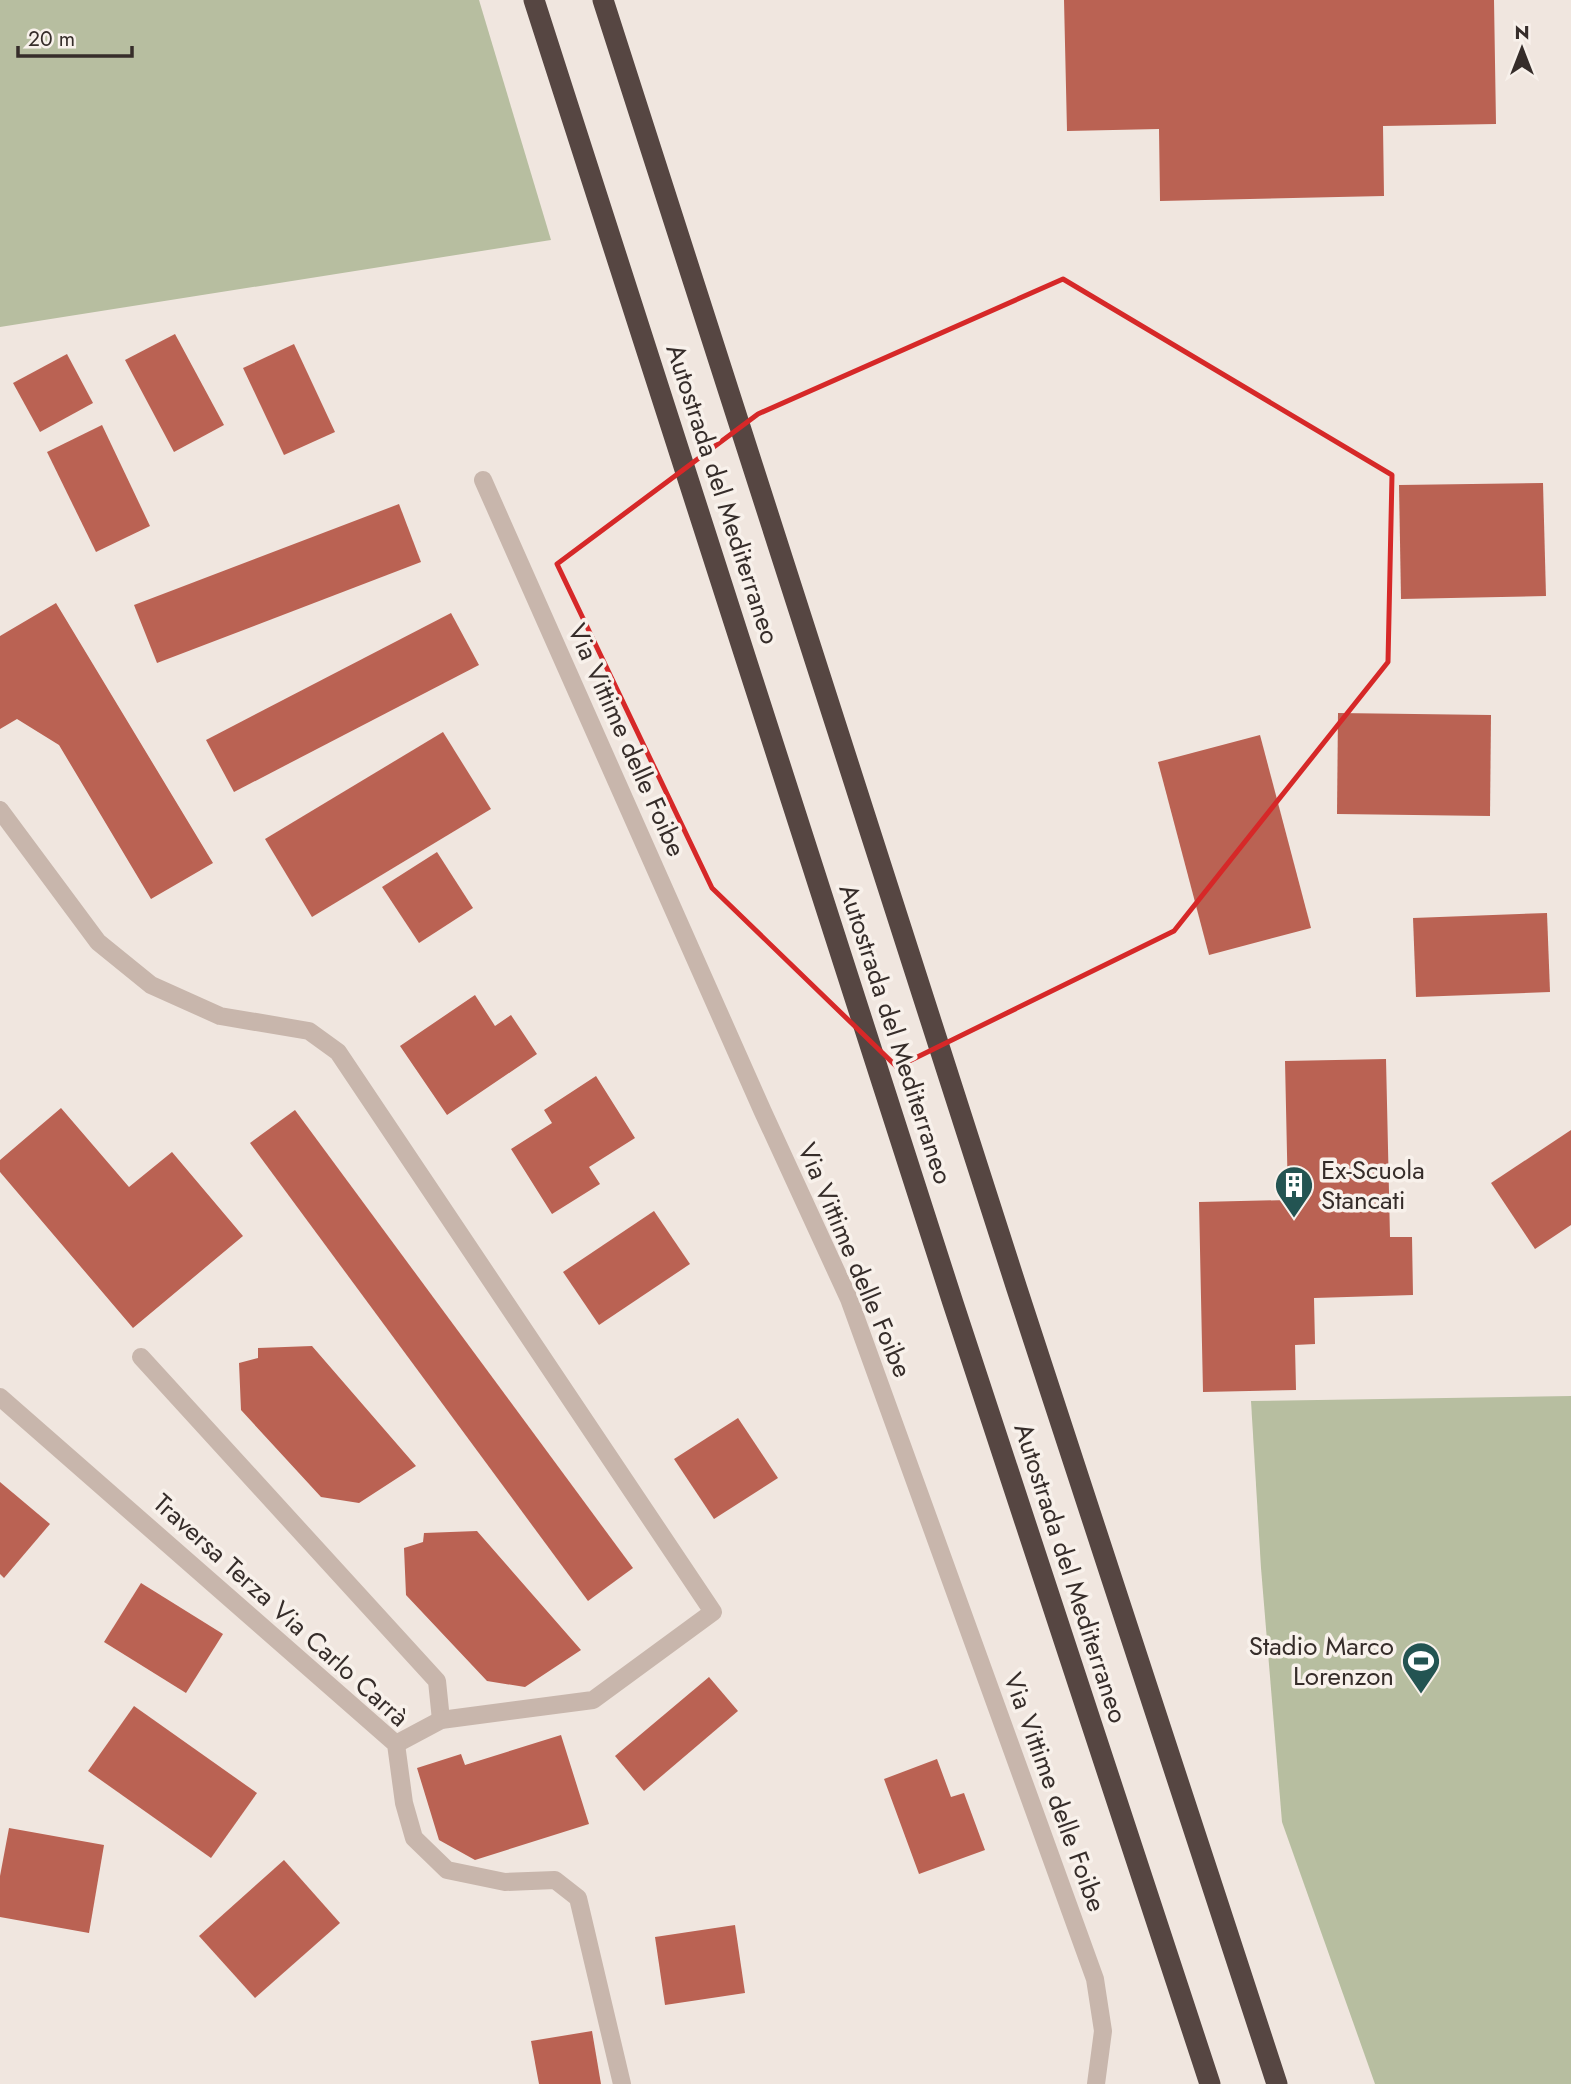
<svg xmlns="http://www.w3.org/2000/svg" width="1571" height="2084" font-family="Jost,sans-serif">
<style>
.green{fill:#b7bea0}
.building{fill:#ba6253}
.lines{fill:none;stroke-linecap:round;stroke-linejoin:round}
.lane{stroke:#c8b6ac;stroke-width:18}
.street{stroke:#c8b6ac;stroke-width:18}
.highway{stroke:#564642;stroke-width:21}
.marked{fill:none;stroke:#d62828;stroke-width:5;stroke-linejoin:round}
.labels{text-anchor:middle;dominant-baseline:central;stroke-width:7;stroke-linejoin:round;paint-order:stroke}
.street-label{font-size:26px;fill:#362d2a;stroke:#f8f1eb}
.poi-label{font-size:26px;fill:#362d2a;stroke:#f8f1eb;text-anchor:start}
</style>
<rect width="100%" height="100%" fill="#f0e6df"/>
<g class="green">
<path d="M0,0H479L551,240L0,327Z"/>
<path d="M1571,1396V2084H1375L1282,1822L1261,1568L1251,1401Z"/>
</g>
<g class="building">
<path d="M1064,0H1494L1496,124L1383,126L1384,196L1160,201L1159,129L1067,131Z"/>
<path d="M175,334L224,425L174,452L125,360Z"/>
<path d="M294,344L335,432L284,455L243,368Z"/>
<path d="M67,354L93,403L40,432L13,383Z"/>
<path d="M102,425L150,526L96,552L47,452Z"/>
<path d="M1543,483L1546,596L1401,599L1399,485Z"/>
<path d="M399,504L421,562L157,663L134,605Z"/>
<path d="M56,603L213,863L151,899L59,745L17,719L0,729V636Z"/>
<path d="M451,613L479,665L234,792L206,740Z"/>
<path d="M1338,713L1491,715L1490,816L1337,814Z"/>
<path d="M443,732L491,809L312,917L265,839Z"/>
<path d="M1260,735L1311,928L1209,955L1158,762Z"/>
<path d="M437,852L473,908L419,943L382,887Z"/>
<path d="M1547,913L1550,992L1416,997L1413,918Z"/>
<path d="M475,995L495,1026L511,1015L537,1054L447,1115L400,1046Z"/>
<path d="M1386,1059L1390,1237H1412L1413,1295L1314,1298L1315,1344L1295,1345L1296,1390L1203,1392L1199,1202L1288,1200L1285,1061Z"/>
<path d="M596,1076L635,1138L589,1167L600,1184L552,1214L511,1149L552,1123L544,1110Z"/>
<path d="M61,1108L129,1187L172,1152L243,1236L133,1328L0,1172V1160Z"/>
<path d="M295,1110L633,1568L588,1601L250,1143Z"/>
<path d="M1571,1130V1225L1535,1249L1491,1183Z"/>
<path d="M654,1211L690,1264L599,1325L563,1272Z"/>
<path d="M312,1346L416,1466L359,1503L321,1497L241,1410L239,1363L258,1358V1348Z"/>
<path d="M738,1418L778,1478L714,1519L674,1459Z"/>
<path d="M0,1482L50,1524L4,1578L0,1574Z"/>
<path d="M477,1531L581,1650L525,1687L487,1681L406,1595L404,1548L423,1542L424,1533Z"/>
<path d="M141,1583L223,1634L186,1693L104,1642Z"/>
<path d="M709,1677L738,1711L644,1791L615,1756Z"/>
<path d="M134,1706L257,1793L211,1858L88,1771Z"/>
<path d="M561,1735L589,1824L475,1860L439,1840L417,1768L461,1754L465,1765Z"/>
<path d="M937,1759L951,1797L964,1793L985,1850L919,1874L884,1779Z"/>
<path d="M9,1828L104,1845L89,1933L0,1917V1876Z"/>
<path d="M284,1860L340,1923L255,1998L199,1936Z"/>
<path d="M735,1925L745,1993L665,2005L655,1937Z"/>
<path d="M592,2031L601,2084H539L531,2041Z"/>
</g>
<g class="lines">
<path class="lane" d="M141,1357L437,1681L441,1720"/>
<g class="street">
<path d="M483,480L763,1112L849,1299L1095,1979L1103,2031L1096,2084"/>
<path d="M0,810L98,942L151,985L220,1016L309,1031L338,1052L713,1612L593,1700L441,1720L396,1744"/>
<path d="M0,1397L396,1744L404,1803L414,1838L447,1870L505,1882L555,1880L578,1898L622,2084"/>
</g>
<g class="highway">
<path d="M534,0L953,1303L1210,2084"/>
<path d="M603,0L1017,1289L1277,2084"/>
</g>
</g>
<path class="marked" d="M1063,279L1392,475L1388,662L1174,931L897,1067L712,888L557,564L758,414Z"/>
<defs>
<g id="building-pin" transform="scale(2.0125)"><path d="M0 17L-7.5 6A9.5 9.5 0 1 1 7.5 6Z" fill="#235452" stroke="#f8f1eb"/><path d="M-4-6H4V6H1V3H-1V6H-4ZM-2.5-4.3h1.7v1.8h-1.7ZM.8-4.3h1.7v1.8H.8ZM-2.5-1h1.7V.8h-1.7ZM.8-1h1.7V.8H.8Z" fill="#fff"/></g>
<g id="stadium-pin" transform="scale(2.0125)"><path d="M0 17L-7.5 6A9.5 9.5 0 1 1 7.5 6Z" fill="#235452" stroke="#f8f1eb"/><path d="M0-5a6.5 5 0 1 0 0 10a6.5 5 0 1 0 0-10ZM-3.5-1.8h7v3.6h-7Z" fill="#fff"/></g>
</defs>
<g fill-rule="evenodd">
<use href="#building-pin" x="1294" y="1185"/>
<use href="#stadium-pin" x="1421" y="1661"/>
</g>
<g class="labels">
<g class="street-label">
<text transform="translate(723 494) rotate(72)">Autostrada del Mediterraneo</text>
<text transform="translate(627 740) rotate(66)">Via Vittime delle Foibe</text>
<text transform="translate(896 1034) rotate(72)">Autostrada del Mediterraneo</text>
<text transform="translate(855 1260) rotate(67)">Via Vittime delle Foibe</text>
<text transform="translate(1071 1573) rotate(72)">Autostrada del Mediterraneo</text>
<text transform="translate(281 1610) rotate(42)">Traversa Terza Via Carlo Carrà</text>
<text transform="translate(1055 1792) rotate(70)">Via Vittime delle Foibe</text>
</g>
<g class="poi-label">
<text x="1321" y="1170">Ex-Scuola<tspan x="1321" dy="30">Stancati</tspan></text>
<text x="1394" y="1646" text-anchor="end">Stadio Marco<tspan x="1394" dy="30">Lorenzon</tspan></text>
</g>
</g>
<g transform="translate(1522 49)" stroke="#f8f1eb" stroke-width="5" paint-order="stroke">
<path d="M0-5L12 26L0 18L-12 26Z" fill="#362d2a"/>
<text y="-10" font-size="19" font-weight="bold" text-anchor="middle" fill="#362d2a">N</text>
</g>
<path d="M18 46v10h114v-10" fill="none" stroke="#362d2a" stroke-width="3.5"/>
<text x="28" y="46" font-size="21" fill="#362d2a" stroke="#f8f1eb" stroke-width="5" paint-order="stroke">20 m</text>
</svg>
